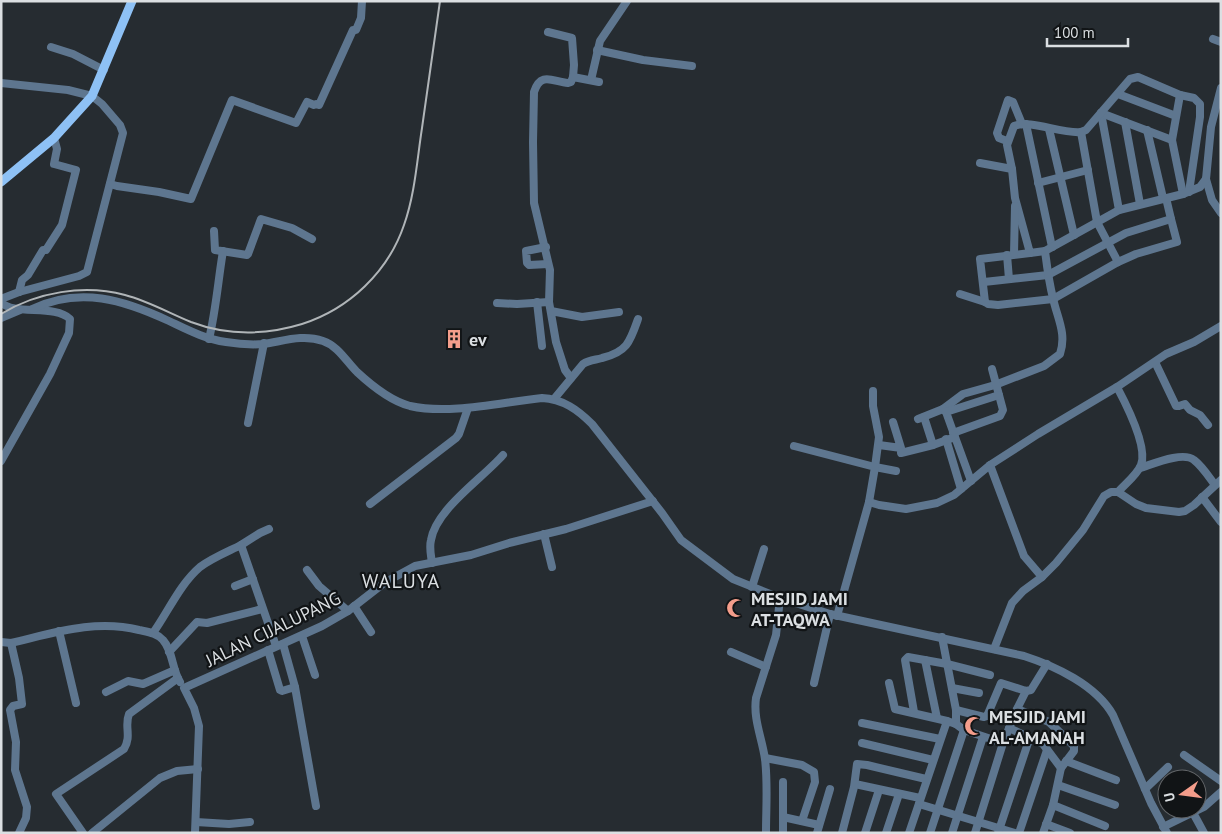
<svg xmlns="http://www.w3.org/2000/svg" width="1222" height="834" font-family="'PT Sans',sans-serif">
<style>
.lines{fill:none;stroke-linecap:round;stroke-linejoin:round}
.minor{stroke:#5e768f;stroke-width:8}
.major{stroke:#8ec1f5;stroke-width:9}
.rail{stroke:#b0b5b8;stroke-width:2}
.labels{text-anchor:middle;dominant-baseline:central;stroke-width:4.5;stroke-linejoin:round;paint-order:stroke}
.poi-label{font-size:18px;font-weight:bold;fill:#dbdfe2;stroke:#111416;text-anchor:start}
.street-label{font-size:18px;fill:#dbdfe2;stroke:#111416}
.quarter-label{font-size:20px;letter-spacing:1px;fill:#dbdfe2;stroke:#111416}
</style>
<rect width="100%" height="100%" fill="#262c31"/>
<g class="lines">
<g class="minor">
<path d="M548,32L572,38L574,65L573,77L571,82L568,83C553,82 541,71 534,92L533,142L534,203L550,270L549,302L556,342L565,370L571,378"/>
<path d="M1213,39L1221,42"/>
<path d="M51,47L73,54L104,70"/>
<path d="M597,50L643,60L692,66"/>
<path d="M573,77L599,82"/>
<path d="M591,80L600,41L627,1"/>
<path d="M1,83L68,90L92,96L102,104L120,125L123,133L87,272L79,276L19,292L1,299"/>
<path d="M1118,94L1176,116"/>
<path d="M1180,95L1172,140L1183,194"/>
<path d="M1101,113L1119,210"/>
<path d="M1101,113L1172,140"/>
<path d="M1125,122L1140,204"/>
<path d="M1026,124L1052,247"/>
<path d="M1049,129L1074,235"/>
<path d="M1147,130L1163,198"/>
<path d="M1007,141L999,138L997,133L1008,100L1013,102L1022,124"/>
<path d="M980,163L1012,169L1015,198L1030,253L1045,251"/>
<path d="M1012,169L1007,145L1014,126C1030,119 1061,134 1081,132L1086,130L1130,79L1138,77L1180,95L1194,98L1200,104V117L1189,192"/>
<path d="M1206,179L1212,200L1221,213"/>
<path d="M1038,183L1088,170"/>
<path d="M110,184L117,186L159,192L191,199L232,100L296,123L307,102L314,105L316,104L319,105L353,30H356L361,18L362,1"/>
<path d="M214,231L215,250L247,255L248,254L261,219L292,228L312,239"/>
<path d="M546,247L526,251L527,263L529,265L548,264"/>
<path d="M1030,253L980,259L985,302L988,304L998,305L1053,299L1118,262L1097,222L1081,132"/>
<path d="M1014,254L1015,206"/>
<path d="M1007,255L1009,279"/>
<path d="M1118,262L1136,254L1177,242L1171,219"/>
<path d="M984,282L1048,275L1126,233L1171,219L1166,198"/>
<path d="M19,292L22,280L28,275L43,250H46L62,225L76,170L54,164L57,149L54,138"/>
<path d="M960,294L985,302"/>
<path d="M1,302C13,316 55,304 70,319L69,333L50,374L1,461"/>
<path d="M537,302L542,346"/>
<path d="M497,303L517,304L549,302"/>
<path d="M32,309C80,286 124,300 169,321C188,330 205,339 226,342C238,344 251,345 264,344C284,341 303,334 323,341C338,346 346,361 357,372C371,385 391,401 410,406C450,415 502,402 542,398C563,399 578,410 592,424L662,513L681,540L733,579L780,598L830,614L1024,656C1055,666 1096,685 1113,715L1151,803L1167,833"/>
<path d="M551,311L582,317L619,312"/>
<path d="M1,318L20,310"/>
<path d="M209,339C216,310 218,281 223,251"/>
<path d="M1155,362L1176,406H1179L1185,404L1190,410L1200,415L1208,425"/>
<path d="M1117,387C1126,404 1148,447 1141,465C1137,475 1125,484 1118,492"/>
<path d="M873,391V406L879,437L875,467L896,471"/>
<path d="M554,399L583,364C589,360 595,360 602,358C627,352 630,342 638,319"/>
<path d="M946,412L943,409L963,394L995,385L1044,366L1060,354C1067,333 1057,318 1053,298C1049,283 1047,267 1045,251L1119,210L1183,194L1200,187L1206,179L1211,127L1221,88"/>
<path d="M924,417L933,445"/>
<path d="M918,419L943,409"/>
<path d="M248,423L264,343"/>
<path d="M953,433L1000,416L1003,410L992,369"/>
<path d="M955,437L946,412L999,395"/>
<path d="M946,439L961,489"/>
<path d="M879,445L901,448L893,422"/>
<path d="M794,446L875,467L869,502L837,616"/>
<path d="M901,453L933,445L955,437L971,481"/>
<path d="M990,465L1024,556L1042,577L1023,591L1012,603L994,649"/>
<path d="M1140,468C1153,464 1183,451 1194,460C1202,466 1209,477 1215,485"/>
<path d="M1202,497L1221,522"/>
<path d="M869,502L879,505L906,509L937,503L954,495L990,465L1038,434L1117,387L1166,354L1194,342L1221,326"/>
<path d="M370,504L456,438L459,434L468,408"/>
<path d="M544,534L552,567"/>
<path d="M241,545L260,533L269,529"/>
<path d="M432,563C431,555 429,548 431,540C436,509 483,478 503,455"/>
<path d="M307,570L319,586L348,611"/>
<path d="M1042,577L1056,563L1083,530L1104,496L1111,492H1118L1136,504L1146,508L1179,512L1185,511L1194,505L1221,480"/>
<path d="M235,586L253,579"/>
<path d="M752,587L764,549"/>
<path d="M354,606L371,632"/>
<path d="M59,631L76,703"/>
<path d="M153,633C168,612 180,584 200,567C212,558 227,552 241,545L276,646"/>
<path d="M302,636L315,675"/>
<path d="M942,637L956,710V724"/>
<path d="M1,642L11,643C54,633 95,619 139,630C148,632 157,633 163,640C173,651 172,670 180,682"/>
<path d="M11,643L19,678L22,704L13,706L10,710L16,742L15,770L27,807L26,818L19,833"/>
<path d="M283,644L295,687"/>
<path d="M268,650L280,690L282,691L295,687L316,806"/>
<path d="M169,652L197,622L207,623L262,609"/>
<path d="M731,652L766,667"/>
<path d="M925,660L937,718"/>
<path d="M814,683L830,614"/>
<path d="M889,683L895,709L947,721"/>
<path d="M952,688L979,693"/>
<path d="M106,692L128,681L143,684L175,670"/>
<path d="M1017,709L1026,691"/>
<path d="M956,710L984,717L987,716L1001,683L1026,691L1031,690L1047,664"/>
<path d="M914,712L905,660L908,657L947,664L990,675"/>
<path d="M862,723L940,739"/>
<path d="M1009,728L1043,744L1061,768"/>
<path d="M862,743L933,760"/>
<path d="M1184,755L1221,781"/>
<path d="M765,758L802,765L814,772L815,782L802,821"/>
<path d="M1066,761L1116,780"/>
<path d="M855,784L920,798"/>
<path d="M1058,785L1115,805"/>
<path d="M1145,789L1168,767"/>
<path d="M919,804L1015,833"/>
<path d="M1053,805L1105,826"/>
<path d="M1191,809L1204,833"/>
<path d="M783,817L819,825"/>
<path d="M196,822L229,824L250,822"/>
<path d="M1046,824L1070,833"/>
<path d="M1163,827L1204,807L1221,792"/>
<path d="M83,833L56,794L124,749C132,736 124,726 129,714L178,678"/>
<path d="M92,833L160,778L177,771L198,769"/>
<path d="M195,833L199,726L194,708L184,688L322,626L348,611L384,583L415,566L471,555L509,543L566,529L653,501"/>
<path d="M766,833C766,808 768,783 765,759C762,738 753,719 756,698L776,635L780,598"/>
<path d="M783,833V782"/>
<path d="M817,833L830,789"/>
<path d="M842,833L854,787L857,764L867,765L926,779"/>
<path d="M865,833L879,790"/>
<path d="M886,833L899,794"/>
<path d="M909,833L947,721L956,724L964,730L1003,743"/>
<path d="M930,833L964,730"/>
<path d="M952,833L983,737"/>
<path d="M975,833L1003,743L1017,709L1049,722L1074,746V751L1061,768L1053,805L1043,833"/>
<path d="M998,833L1030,737"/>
<path d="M1019,833L1047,750"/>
</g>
<path class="major" d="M1,182L54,138L92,96L132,1"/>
<path class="rail" d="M1,314C37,292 84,284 125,295C148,301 169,313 191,322C228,336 266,335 302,324C349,309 388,272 404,225C415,194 417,160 422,128C428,86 434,44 440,1"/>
</g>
<defs>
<g id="building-bare" transform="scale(1.5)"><path d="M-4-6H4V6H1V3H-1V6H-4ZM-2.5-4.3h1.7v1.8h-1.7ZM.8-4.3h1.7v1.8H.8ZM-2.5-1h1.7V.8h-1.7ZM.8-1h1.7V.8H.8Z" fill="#f49d8b" stroke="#111416" stroke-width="2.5" paint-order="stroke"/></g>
<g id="mosque-bare" transform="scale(1.5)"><path d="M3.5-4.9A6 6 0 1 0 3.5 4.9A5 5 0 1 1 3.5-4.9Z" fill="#f49d8b" stroke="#111416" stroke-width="2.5" paint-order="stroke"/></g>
</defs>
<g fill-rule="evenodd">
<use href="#building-bare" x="454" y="339"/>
<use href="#mosque-bare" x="736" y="608"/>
<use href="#mosque-bare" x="974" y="726"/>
</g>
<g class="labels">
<g class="poi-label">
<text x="469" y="339">ev</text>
<text x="751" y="598">MESJID JAMI<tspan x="751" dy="21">AT-TAQWA</tspan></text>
<text x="989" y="716">MESJID JAMI<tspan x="989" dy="21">AL-AMANAH</tspan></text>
</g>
<g class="street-label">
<text transform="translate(273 629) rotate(-26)">JALAN CIJALUPANG</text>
</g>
<g class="quarter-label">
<text x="401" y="581">WALUYA</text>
</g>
</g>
<rect width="1222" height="834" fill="none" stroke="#dbdfe2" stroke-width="5"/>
<g transform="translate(1182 794) rotate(256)"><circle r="24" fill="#111416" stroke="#626568"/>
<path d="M0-4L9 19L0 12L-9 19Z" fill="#f49d8b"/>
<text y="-8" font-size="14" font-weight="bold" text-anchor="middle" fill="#dbdfe2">U</text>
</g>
<path d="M1047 38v8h81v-8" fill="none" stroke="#dbdfe2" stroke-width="2.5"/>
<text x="1054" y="38" font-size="15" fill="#dbdfe2" stroke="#111416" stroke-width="4" paint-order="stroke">100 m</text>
</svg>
